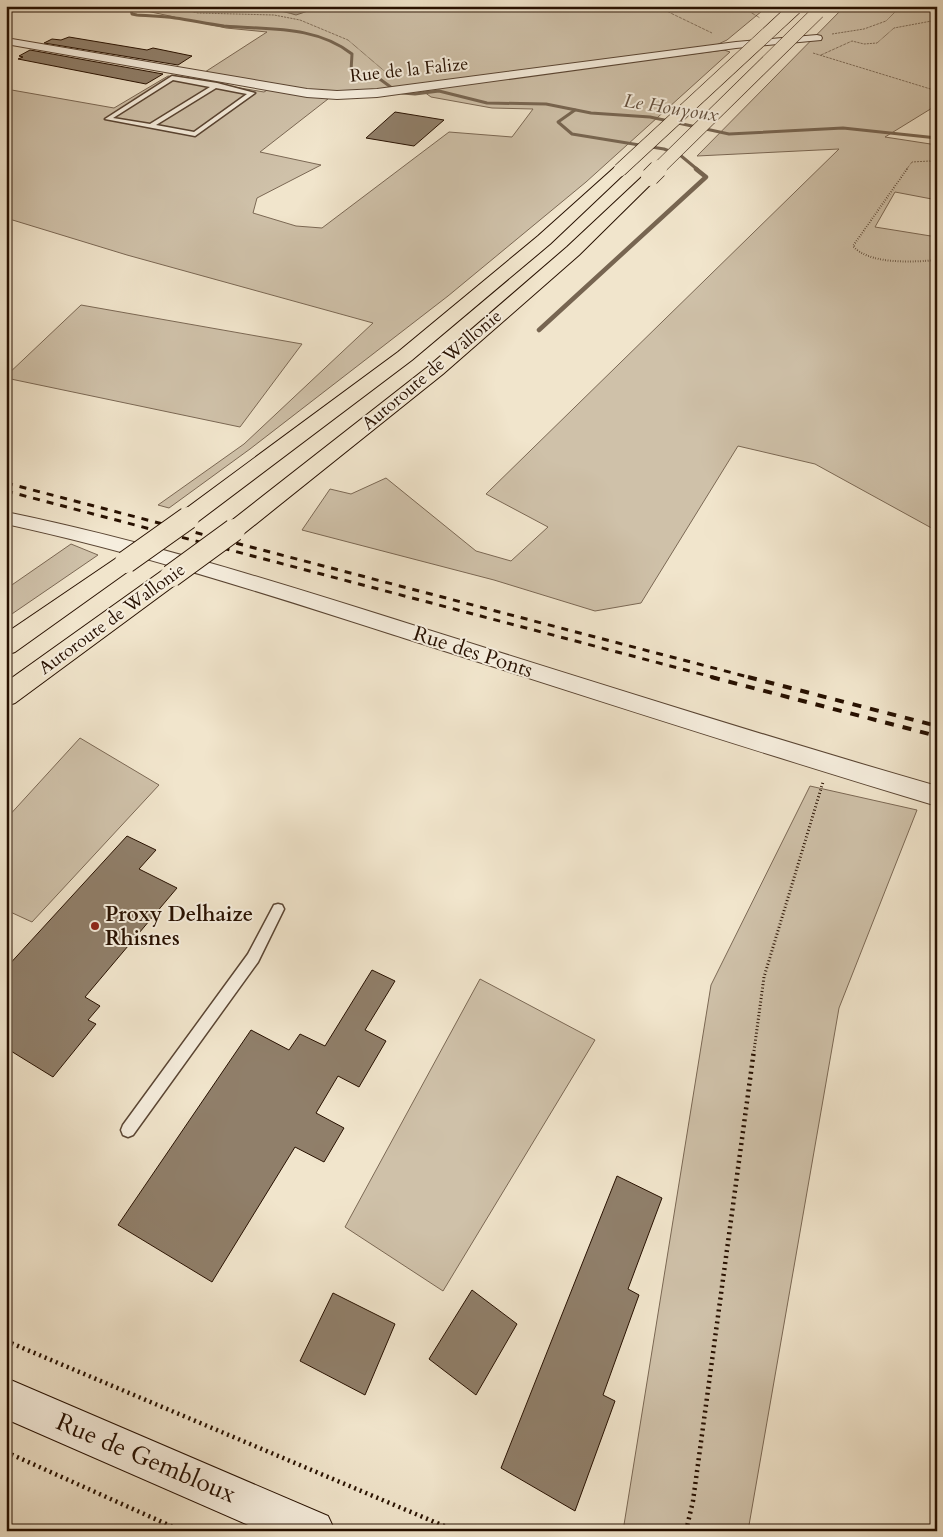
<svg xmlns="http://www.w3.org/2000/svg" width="943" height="1537" font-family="Cardo,serif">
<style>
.green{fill:#cfc1a9;stroke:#7b6854}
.water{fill:#ac9d87;stroke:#776551}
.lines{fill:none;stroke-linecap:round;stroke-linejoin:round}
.stream-far1{stroke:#776551;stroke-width:3}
.stream{stroke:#776551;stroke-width:4.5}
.building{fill:#907f6a;stroke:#271000}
.service-casing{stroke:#5a4533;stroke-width:3}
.minor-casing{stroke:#5a4533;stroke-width:2}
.secondary-casing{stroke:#271000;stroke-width:2}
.motorway-casing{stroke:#271000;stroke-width:2}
.path-far3{stroke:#271000;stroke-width:1;stroke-dasharray:0.5 1;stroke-linecap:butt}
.path-far2{stroke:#271000;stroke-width:2;stroke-dasharray:0.5 2;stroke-linecap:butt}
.path-far1{stroke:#271000;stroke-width:3;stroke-dasharray:1 2.5;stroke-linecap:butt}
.path{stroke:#271000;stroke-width:4.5;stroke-dasharray:2 4;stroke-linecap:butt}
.service{fill:#f6eede;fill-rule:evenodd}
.minor{fill:#f6eede;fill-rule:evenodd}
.secondary{fill:#f6eede;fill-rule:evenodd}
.motorway{fill:#f1e5cc;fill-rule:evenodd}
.rail-far1{stroke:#271000;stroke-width:3;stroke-dasharray:7 7;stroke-linecap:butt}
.rail{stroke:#271000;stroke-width:4;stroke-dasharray:9 9;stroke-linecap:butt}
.motorway-bridge-far2-casing{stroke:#271000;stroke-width:14;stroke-linecap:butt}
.motorway-bridge-far1-casing{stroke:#271000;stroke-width:19;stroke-linecap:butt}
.motorway-bridge-casing{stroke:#271000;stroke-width:24;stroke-linecap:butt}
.motorway-bridge-far2{stroke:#f1e5cc;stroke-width:13}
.motorway-bridge-far1{stroke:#f1e5cc;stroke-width:18}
.motorway-bridge{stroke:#f1e5cc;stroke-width:22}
.poi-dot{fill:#8f2418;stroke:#f6eede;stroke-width:2}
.labels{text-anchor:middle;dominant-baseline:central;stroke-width:4;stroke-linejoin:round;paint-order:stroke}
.far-street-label{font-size:18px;fill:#271000;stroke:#f6eede}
.far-water-label{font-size:19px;font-style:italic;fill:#634f3d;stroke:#f6eede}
.street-label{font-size:21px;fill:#271000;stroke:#f6eede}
.poi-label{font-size:21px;font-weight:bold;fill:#271000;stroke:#f6eede;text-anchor:start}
.near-street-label{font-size:25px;fill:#271000;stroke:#f6eede}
</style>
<rect width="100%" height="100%" fill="#f1e5cc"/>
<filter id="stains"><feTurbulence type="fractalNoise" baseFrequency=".004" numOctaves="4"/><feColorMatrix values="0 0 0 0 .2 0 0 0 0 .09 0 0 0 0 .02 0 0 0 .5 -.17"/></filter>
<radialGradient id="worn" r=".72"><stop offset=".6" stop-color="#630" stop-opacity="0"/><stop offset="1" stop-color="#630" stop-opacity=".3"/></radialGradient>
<g class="green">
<path d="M123,6H768L727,40L714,46L411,87L360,91L319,92L205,72L267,32L226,28Z"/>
<path d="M845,6H937V105L885,137L937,145V200L895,192L875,227L937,237V531L815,464L738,446L641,603L595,611L494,580L302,530L330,489L351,494L386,478L476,551L511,561L548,527L486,494L839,149L697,156Z"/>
<path d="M724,50L730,52L586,182L448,296L250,449L169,508L158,505L244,444L373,323L127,255L6,218V89L114,108L168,76L264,92L269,89L328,99L260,152L321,165L257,198L253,213L296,226L322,228L449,132L512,137L533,109L492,108L431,97L420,89Z"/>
<path d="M81,305L302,344L240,427L6,378V376Z"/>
<path d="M71,544L98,555L6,618V589Z"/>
<path d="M80,738L159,785L32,922L6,910V819Z"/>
<path d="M810,786L917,810L839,1008L748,1531H623L711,985Z"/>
<path d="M480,979L595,1040L443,1291L345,1227Z"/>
</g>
<path class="water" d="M290,6L314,9L296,15C281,10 263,9 246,7Z"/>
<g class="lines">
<g class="stream-far1">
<path d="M130,6L132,14L137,15C150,16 162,16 175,18C191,20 207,24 224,26C268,30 315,25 352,54L351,71L373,74L392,88"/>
<path d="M402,93L415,94L439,91L487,103L546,104L591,113L650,117L729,134L843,128L937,138"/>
<path d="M575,110L558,122L572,134L664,149L680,155L698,170"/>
</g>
<path class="stream" d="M539,330L706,177L696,169"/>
</g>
<g class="building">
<path d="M69,37L147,50L153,48L192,56L178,65L44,43L52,39L61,40Z"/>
<path d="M30,50L163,74L146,84L18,59L23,57L19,56Z"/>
<path d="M395,112L444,120L414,146L366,138Z"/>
<path d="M127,836L156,850L139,869L177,888L85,997L100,1006L88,1020L96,1024L53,1077L6,1048V968Z"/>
<path d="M372,970L395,981L365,1030L386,1041L359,1087L338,1076L316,1113L344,1128L324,1162L295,1147L212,1282L118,1225L251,1030L289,1050L300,1034L325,1046Z"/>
<path d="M617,1176L662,1198L628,1289L639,1295L603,1395L615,1401L575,1511L501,1468Z"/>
<path d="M472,1290L517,1324L476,1395L429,1359Z"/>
<path d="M333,1293L395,1324L365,1395L300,1361Z"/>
</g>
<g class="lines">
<g class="service-casing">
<g id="service">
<path d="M172,76L217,83L255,93L195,136L105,119ZM173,80L210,87L150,124L113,118ZM216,88L247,94L194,132L156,125Z"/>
<path d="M278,904L282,905L284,909L258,962L133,1135L128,1137L123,1135L121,1130L123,1125L248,954L274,905Z"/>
</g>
</g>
<g class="minor-casing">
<g id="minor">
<path d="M817,35L821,36L822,38L821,40L736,48L377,97L337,99L307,97L6,44V38L307,89L337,91L377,89L736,42Z"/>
<path d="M6,512C147,541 283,584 419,627C591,681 763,736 937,786V806C760,753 585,696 410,640C276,597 144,554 6,524Z"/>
</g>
</g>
<g class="secondary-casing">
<path id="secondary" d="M6,1378L328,1516L335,1531H262L6,1419Z"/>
</g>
<g class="motorway-casing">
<g id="motorway">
<path d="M620,165L625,167L628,170L625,173L550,244L412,360L196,523L188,525L180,523L177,518L180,513L398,352L538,236L615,167Z"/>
<path d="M650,172L655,174L658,177L655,180L579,255L443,374L242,535L234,537L226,535L223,530L226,525L429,366L567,247L645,174Z"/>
<path d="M126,554L134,557L138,562L134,567L15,652L6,655V633L118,557Z"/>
<path d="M171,568L179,570L183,576L179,582L15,703L6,706V682L163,570Z"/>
</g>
</g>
<g class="path-far3">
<path d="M168,6L198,13L274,15L300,20L348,40L389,75"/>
<path d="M656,6L712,33"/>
<path d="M739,6L747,10"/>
<path d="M745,6L747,10L760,18"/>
<path d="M832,34L864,29L886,21L901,6"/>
<path d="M813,53L937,91"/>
<path d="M821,55L852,41L864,44L877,43L894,28L937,20"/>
<path d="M6,141L9,139"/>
<path d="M906,170L912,162L930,161L937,164"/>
</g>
<path class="path-far2" d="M907,169L853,246C869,265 914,262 937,260"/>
<path class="path-far1" d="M754,1051L764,977L823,782"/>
<g class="path">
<path d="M6,1341L456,1531"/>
<path d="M6,1452L182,1531"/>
<path d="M686,1531L693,1501L754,1050"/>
</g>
<use href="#service" class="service"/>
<use href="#minor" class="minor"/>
<use href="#secondary" class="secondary"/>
<use href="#motorway" class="motorway"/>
<g class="rail-far1">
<path d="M6,483L752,678"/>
<path d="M6,491L716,678"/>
</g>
<g class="rail">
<path d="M711,677L937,736"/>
<path d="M748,677L937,726"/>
</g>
<g class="motorway-bridge-far2-casing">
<g id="motorway-bridge-far2">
<path d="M620,170L795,8"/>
<path d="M657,170L818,12"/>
</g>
</g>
<g class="motorway-bridge-far1-casing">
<path id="motorway-bridge-far1" d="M650,177L658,169"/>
</g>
<g class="motorway-bridge-casing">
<g id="motorway-bridge">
<path d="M126,562L188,518"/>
<path d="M171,576L234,530"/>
</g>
</g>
<use href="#motorway-bridge-far2" class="motorway-bridge-far2"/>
<use href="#motorway-bridge-far1" class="motorway-bridge-far1"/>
<use href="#motorway-bridge" class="motorway-bridge"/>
</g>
<circle class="poi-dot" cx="95" cy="926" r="5"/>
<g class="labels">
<g class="far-street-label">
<text transform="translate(409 70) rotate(-6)">Rue de la Falize</text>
<text transform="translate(432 370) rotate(-40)">Autoroute de Wallonie</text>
<text transform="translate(112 619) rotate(-36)">Autoroute de Wallonie</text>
</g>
<g class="far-water-label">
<text transform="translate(671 108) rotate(9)">Le Houyoux</text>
</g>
<g class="street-label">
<text transform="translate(473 652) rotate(18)">Rue des Ponts</text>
</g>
<g class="poi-label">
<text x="105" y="914">Proxy Delhaize<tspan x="105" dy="24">Rhisnes</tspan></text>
</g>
<g class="near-street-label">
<text transform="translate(146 1458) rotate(23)">Rue de Gembloux</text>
</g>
</g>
<rect width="943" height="1537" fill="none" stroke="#f1e5cc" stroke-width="25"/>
<rect x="8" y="8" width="928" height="1522" fill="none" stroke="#271000" stroke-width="2.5"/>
<rect x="12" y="12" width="918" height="1512" fill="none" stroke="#271000"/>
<rect width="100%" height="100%" filter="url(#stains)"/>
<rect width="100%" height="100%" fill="url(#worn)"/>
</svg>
